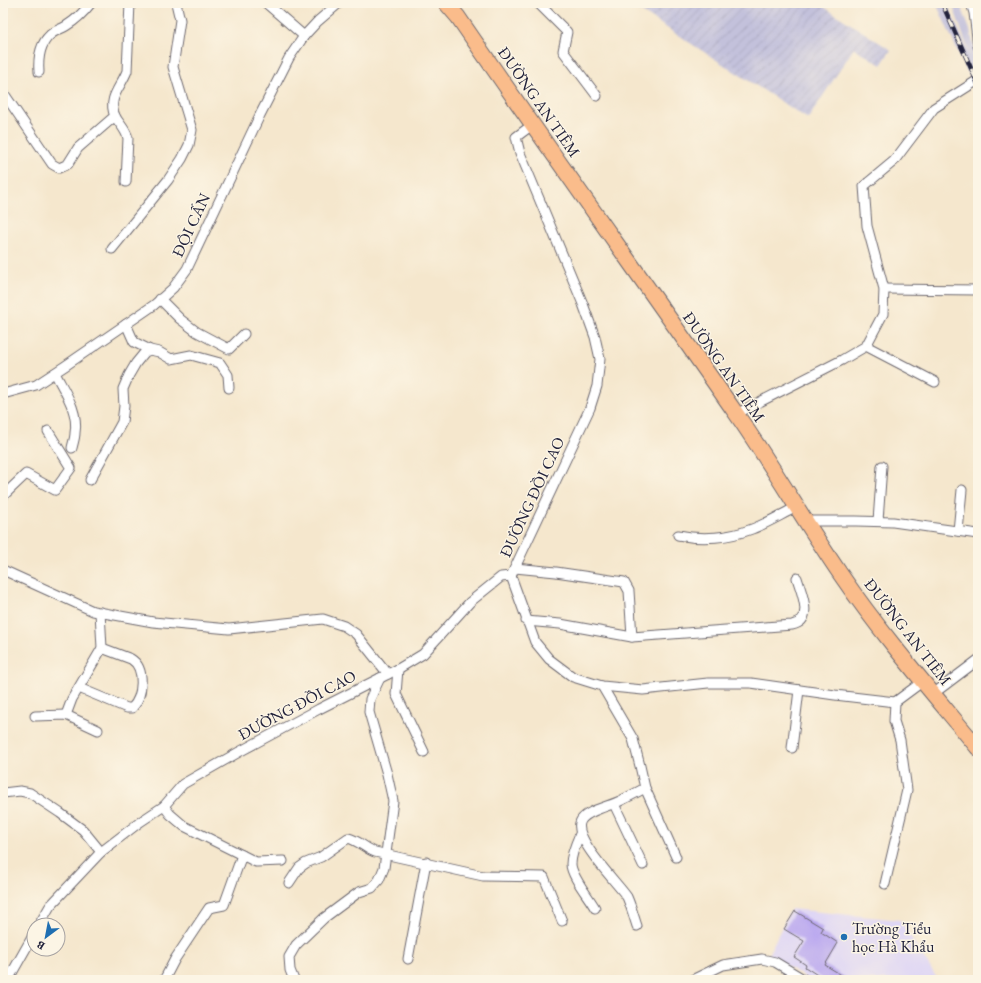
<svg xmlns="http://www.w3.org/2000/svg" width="981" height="983" font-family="'EB Garamond',serif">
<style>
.built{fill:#ded5f5}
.industrial{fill:url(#industrial-furrows)}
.railway{fill:#c3c1db}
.building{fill:#b8a6f0}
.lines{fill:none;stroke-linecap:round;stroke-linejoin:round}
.street-casing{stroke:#6c676e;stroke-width:11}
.primary-casing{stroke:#6c676e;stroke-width:17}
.street{stroke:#fff;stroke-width:9}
.primary{stroke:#fabc8b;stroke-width:15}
.rail-casing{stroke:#22223b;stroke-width:4.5}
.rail{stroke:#fcf5e5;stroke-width:3;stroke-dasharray:9;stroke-linecap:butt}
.poi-dot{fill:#1f6fb2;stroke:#fcf5e5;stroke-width:1.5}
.labels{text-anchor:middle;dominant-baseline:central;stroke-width:3;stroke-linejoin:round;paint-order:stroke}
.street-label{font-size:16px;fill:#22223b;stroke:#fcf5e5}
.poi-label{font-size:16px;fill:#22223b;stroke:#fcf5e5;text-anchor:start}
</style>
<defs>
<pattern id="industrial-furrows" width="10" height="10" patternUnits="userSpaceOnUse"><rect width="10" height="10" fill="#c3c1db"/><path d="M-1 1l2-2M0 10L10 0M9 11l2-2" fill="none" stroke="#a7a6bd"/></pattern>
</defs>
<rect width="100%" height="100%" fill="#fcf5e5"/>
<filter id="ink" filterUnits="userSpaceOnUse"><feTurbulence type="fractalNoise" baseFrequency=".025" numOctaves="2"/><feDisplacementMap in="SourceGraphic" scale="8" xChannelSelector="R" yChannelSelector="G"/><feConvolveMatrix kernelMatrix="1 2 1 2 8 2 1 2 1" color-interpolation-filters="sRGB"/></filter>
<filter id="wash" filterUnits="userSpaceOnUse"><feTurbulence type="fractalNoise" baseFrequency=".012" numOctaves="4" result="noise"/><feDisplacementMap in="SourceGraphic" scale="16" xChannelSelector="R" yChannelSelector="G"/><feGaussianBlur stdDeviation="0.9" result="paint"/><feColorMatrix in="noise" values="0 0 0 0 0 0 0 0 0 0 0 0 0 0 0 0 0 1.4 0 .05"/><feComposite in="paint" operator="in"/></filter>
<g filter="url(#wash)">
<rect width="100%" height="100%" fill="#f5e7cd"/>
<path class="built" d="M791,909L900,920L938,980H810L768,955Z"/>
<path class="industrial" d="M628,3H822L821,5L891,50L881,65L854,48L808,119Z"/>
<path class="railway" d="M936,3H947L971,58L952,3H960L970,30L978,63V96Z"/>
<g id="blocks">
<path class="building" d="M795,911L823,928L821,932L838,943L825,965L850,980H825L805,967L806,965L794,957L804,941L784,929Z"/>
</g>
</g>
<g filter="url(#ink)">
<use href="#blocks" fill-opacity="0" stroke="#6c676e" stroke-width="1"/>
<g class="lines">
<g class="street-casing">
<g id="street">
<path d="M266,3L304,36"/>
<path d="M538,3L567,32L563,51L597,96"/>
<path d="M971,3L974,13L978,46"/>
<path d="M39,72C38,59 40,44 50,35C54,31 61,29 66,26C76,20 84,12 91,3"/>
<path d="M3,92L52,164L59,168L68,164L78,148L115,116"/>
<path d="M126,182L128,138C125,128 119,124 115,116C107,98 121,87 127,71L130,3"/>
<path d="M112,249L168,180L182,159L189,145L192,130L173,67L180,20L176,3"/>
<path d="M884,289L978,290"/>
<path d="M160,299L180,319L197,332L229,349L244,334"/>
<path d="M126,324L134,342L150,350L159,352L171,359L191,355L220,363L228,375L229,388"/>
<path d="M866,346L935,382"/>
<path d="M55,373C64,391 79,411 75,433C75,438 73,443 72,448"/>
<path d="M3,394L36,385L65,366L154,305L173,288L187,269L260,115L289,58L304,36L318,21L339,3"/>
<path d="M736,414L842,360L866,346L883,314L884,289L867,226L864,186L894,161L934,108L978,80"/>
<path d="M90,480L122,422L124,406L123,389L129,375L136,363L145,352L150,350"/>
<path d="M3,496L26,474L55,490L71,468L48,431"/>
<path d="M806,521H856L893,522L978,534"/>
<path d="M878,521L882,466"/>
<path d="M958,531L962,490"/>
<path d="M678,535C702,540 729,538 752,529C768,523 782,514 797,507"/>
<path d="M515,568L556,572L624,582L629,591L632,637"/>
<path d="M3,570L93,611L153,622L229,629L323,619L344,626L356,634L388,674"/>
<path d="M511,576L535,642L549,659L573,677L602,686L643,690L708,683H751L835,695L895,702L922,682"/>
<path d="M526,621L560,624L632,637L792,625C815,621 801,592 797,578"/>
<path d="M398,669L396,694L424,752"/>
<path d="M602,686L633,739L640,766L645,788C636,793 628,797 620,801C610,806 589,810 582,819C568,835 618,883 627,897C631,906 634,917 637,926"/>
<path d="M79,688L127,708H132C143,697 146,668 131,659L102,648"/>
<path d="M933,694L978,660"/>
<path d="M66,715L72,699L102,648L100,612"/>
<path d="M35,716L66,715L98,730"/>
<path d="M792,748L799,690"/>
<path d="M645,788L676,857"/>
<path d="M3,793L20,791L30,793L60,813L83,830L101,852"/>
<path d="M614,804L643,865"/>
<path d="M164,806L170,814L184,826L256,862L283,861"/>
<path d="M580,834C576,843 571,854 571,864C571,876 589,897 595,908"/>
<path d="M289,883L299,868L306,863L321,857L348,838C358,840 366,849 375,852L483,876L544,877L562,921"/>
<path d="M885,884L907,790L900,740L894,721L895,702"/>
<path d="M39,925L50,906L101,852L140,822L164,806L183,784L239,752L319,709L398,669L423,654L470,602L501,577L511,576L590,408L597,386L600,359L595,337L583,304L520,153L516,137L532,125"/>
<path d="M408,959L426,862"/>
<path d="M8,980L34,934"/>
<path d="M164,980L175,959L209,908L224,905L242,855"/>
<path d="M294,980L290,970L289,957L296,945L324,918L359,892L372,888L379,880L384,868L393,801L387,774L369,712L370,699L380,678"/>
<path d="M692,980L723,965L762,959L775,962L805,980"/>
</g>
</g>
<g class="primary-casing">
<path id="primary" d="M446,3L458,17C549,150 643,280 735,412C772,465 804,521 841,575C882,635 931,691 978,748"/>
</g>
<use href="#street" class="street"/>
<use href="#primary" class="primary"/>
<g class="rail-casing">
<path id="rail" d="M942,3L978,84"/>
</g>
<use href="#rail" class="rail"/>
</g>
</g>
<circle class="poi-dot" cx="844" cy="937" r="4"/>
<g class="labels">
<g class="street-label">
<text transform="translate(539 102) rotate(55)">ĐƯỜNG AN TIÊM</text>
<text transform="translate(191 225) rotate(-65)">ĐỘI CẤN</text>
<text transform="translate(724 367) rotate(55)">ĐƯỜNG AN TIÊM</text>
<text transform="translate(532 497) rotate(-65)">ĐƯỜNG ĐỒI CAO</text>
<text transform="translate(908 632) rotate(52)">ĐƯỜNG AN TIÊM</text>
<text transform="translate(297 705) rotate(-28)">ĐƯỜNG ĐỒI CAO</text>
</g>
<g class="poi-label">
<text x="852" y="928">Trường Tiểu<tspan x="852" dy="18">học Hà Khẩu</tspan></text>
</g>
</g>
<rect width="981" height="983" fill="none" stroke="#fcf5e5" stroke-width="16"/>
<g transform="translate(46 937) rotate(212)"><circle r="19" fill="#fcf5e5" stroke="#a5a1a1"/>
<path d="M0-3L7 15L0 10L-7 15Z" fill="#1f6fb2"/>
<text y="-6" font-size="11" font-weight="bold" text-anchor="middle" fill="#22223b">B</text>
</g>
</svg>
